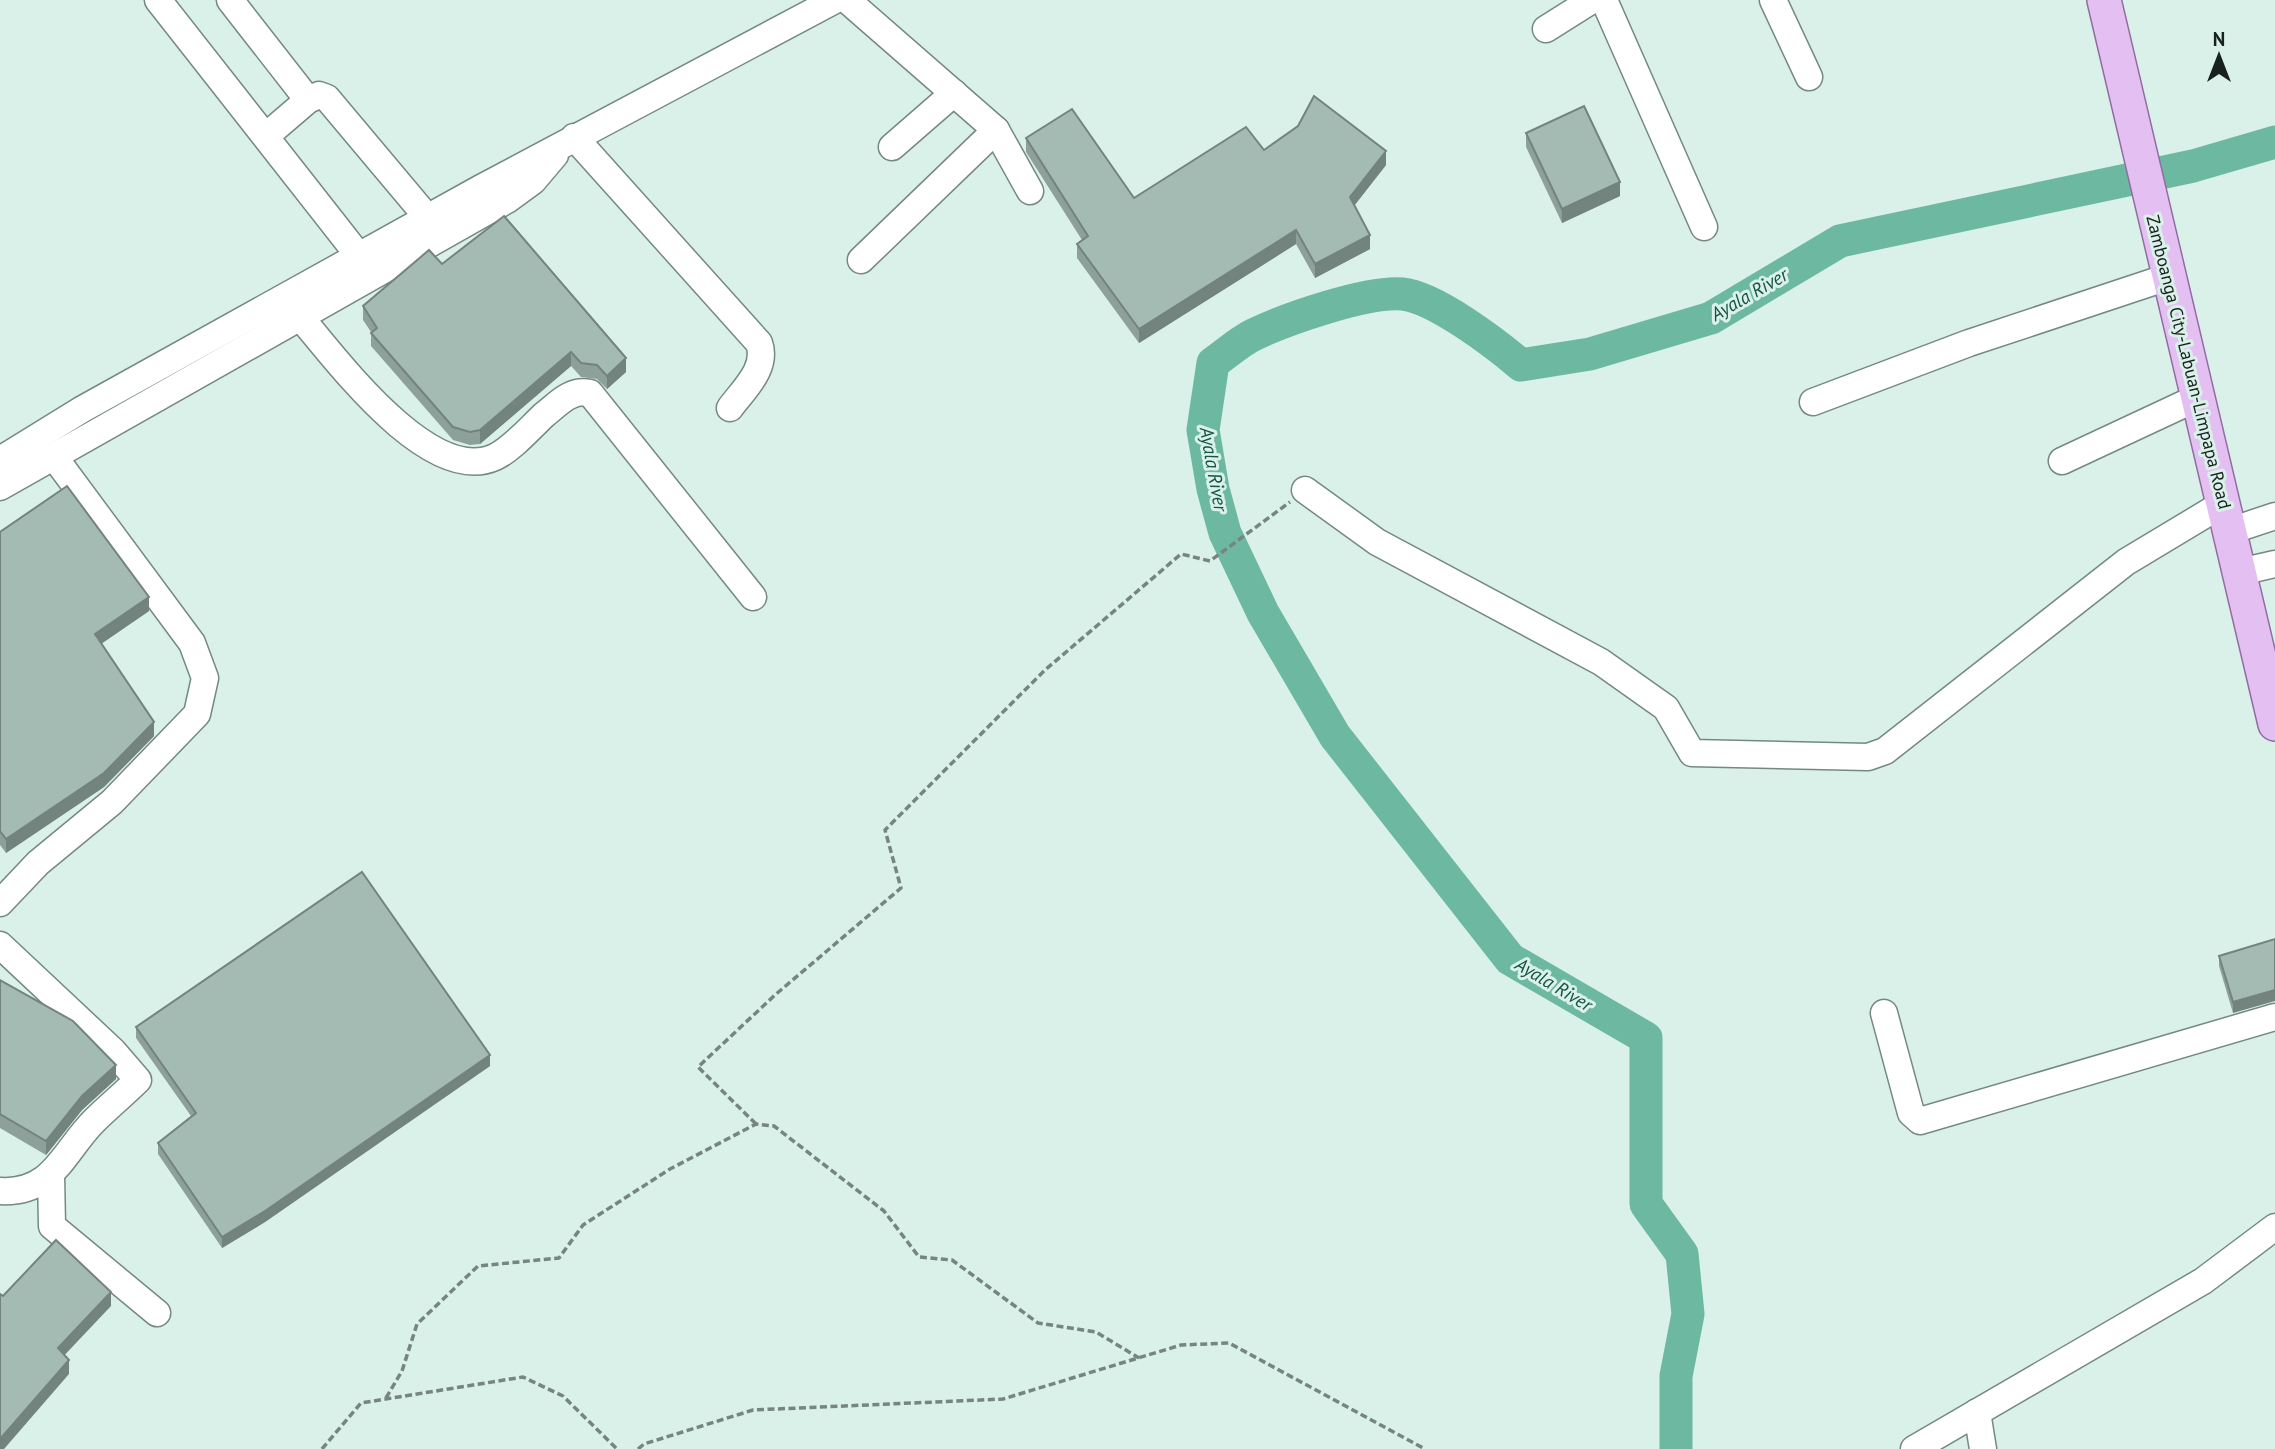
<svg xmlns="http://www.w3.org/2000/svg" width="2275" height="1449" font-family="'PT Sans',sans-serif">
<style>
.lines{fill:none;stroke-linecap:round;stroke-linejoin:round}
.river{stroke:#6db8a1;stroke-width:33}
.minor-casing{stroke:#748981;stroke-width:29}
.major-casing{stroke:#916da2;stroke-width:36}
.path{stroke:#76857f;stroke-width:3.5;stroke-dasharray:7 3.5;stroke-linecap:butt}
.minor{stroke:#fff;stroke-width:26}
.major{stroke:#e4c0f2;stroke-width:33}
.wall{fill:#8da19a}
.shaded-wall{fill:#73837d}
.building{fill:#a4bbb3;stroke:#73837d;stroke-width:2}
.labels{text-anchor:middle;dominant-baseline:central;stroke-width:6;stroke-linejoin:round;paint-order:stroke}
.street-label{font-size:18px;fill:#19211e;stroke:#daf1e9}
.water-label{font-size:19px;font-style:italic;fill:#155343;stroke:#daf1e9}
</style>
<rect width="100%" height="100%" fill="#daf1e9"/>
<g class="lines">
<path class="river" d="M1676,1449V1376L1688,1314L1682,1254L1646,1204V1038L1510,959L1335,736L1263,613L1225,533L1213,489L1203,430L1213,363C1226,354 1239,342 1253,335C1286,319 1367,291 1402,294C1435,297 1496,344 1521,365L1590,354L1711,318L1840,241L2193,166L2275,142"/>
<g class="minor-casing">
<g id="minor">
<path d="M158,0L359,256"/>
<path d="M230,0L308,100"/>
<path d="M847,0L996,130L1030,191"/>
<path d="M1604,0L1704,227"/>
<path d="M1773,0L1809,77"/>
<path d="M1546,29L1592,0"/>
<path d="M266,136L308,100L319,95L327,98L427,217"/>
<path d="M574,137L759,343C768,368 744,389 730,408"/>
<path d="M892,147L954,93"/>
<path d="M861,260L996,130"/>
<path d="M301,318C336,359 430,487 495,457C512,449 530,428 544,415C558,404 570,389 590,393L753,597"/>
<path d="M1813,402L1969,343L2171,276"/>
<path d="M0,460L81,410L481,188L835,0"/>
<path d="M2062,461L2199,397"/>
<path d="M0,487L507,200L533,181L555,155"/>
<path d="M1305,490L1377,542L1601,662L1666,708L1692,753L1868,757L1885,751L2126,562L2224,503"/>
<path d="M2230,531L2275,516"/>
<path d="M2240,572L2275,564"/>
<path d="M0,903L38,863L112,802L197,714L205,678L192,643L55,458"/>
<path d="M0,945L113,1051L138,1080C124,1094 108,1107 94,1121C63,1152 53,1194 0,1191"/>
<path d="M1884,1013L1911,1113L1920,1121L2275,1017"/>
<path d="M51,1175L52,1226L157,1313"/>
<path d="M1977,1412L1983,1449"/>
<path d="M1914,1449L2203,1281L2275,1227"/>
</g>
</g>
<g class="major-casing">
<path id="major" d="M2104,0L2275,724"/>
</g>
<g class="path">
<path d="M756,1124L698,1067L775,995L901,888L885,830L1045,670L1181,554L1210,561L1290,502"/>
<path d="M386,1398L402,1371L417,1324L478,1266L559,1258L583,1225L670,1169L756,1124L774,1126L884,1211L919,1257L952,1260L1038,1323L1096,1332L1139,1358"/>
<path d="M322,1449L361,1403L523,1377L563,1396L617,1449"/>
<path d="M638,1449L644,1444L753,1410L1003,1399L1181,1345L1229,1343L1425,1449"/>
</g>
<use href="#minor" class="minor"/>
<use href="#major" class="major"/>
</g>
<g class="wall">
<path d="M1526,133L1620,196L1562,223L1526,147Z"/>
<path d="M1026,138L1134,198L1264,150L1386,165L1354,206L1370,249L1315,278L1296,244L1139,343L1077,258V244L1082,240L1026,152Z"/>
<path d="M442,264L626,372L607,389L597,379L581,377L571,366L480,444L470,445L453,440L371,346V332L363,320V306Z"/>
<path d="M0,532L149,611L101,644L154,736L104,787L6,853L0,845Z"/>
<path d="M2275,939L2233,1013L2219,966V956Z"/>
<path d="M0,980L116,1079L82,1110L46,1155L0,1128Z"/>
<path d="M136,1027L490,1066L265,1222L222,1248L158,1154V1143L191,1116L136,1038Z"/>
</g>
<g class="shaded-wall">
<path d="M1386,151V165L1350,211V197Z"/>
<path d="M1620,182V196L1562,223V209Z"/>
<path d="M1296,230V244L1139,343V329Z"/>
<path d="M1370,235V249L1315,278V264Z"/>
<path d="M571,352V366L480,444V430Z"/>
<path d="M626,358V372L607,389V376Z"/>
<path d="M149,597V611L95,648V634Z"/>
<path d="M154,722V736L104,787L6,853V839Z"/>
<path d="M2275,990V1001L2233,1013V1002Z"/>
<path d="M490,1055V1066L265,1222L222,1248V1237Z"/>
<path d="M116,1065V1079L82,1110L46,1155V1141L82,1096Z"/>
<path d="M111,1292V1306L58,1362V1348Z"/>
<path d="M69,1360V1374L4,1449H0V1439Z"/>
</g>
<g class="building">
<path d="M1314,96L1386,151L1350,197L1370,235L1315,264L1296,230L1139,329L1077,244L1088,236L1026,138L1072,109L1134,198L1246,127L1264,150L1298,126Z"/>
<path d="M1584,106L1620,182L1562,209L1526,133Z"/>
<path d="M504,216L626,358L607,376L597,365L581,363L571,352L480,430L470,432L453,427L371,333L377,328L363,306L429,250L442,264Z"/>
<path d="M67,486L149,597L95,634L154,722L104,773L6,839L0,831V532Z"/>
<path d="M362,872L490,1055L265,1211L222,1237L158,1143L196,1113L136,1027Z"/>
<path d="M2275,939V990L2233,1002L2219,956Z"/>
<path d="M0,980L73,1021L116,1065L82,1096L46,1141L0,1114Z"/>
<path d="M56,1240L111,1292L58,1348L69,1360L0,1439V1294L3,1296Z"/>
</g>
<g class="labels">
<g class="street-label">
<text transform="translate(2189 362) rotate(76)">Zamboanga City-Labuan-Limpapa Road</text>
</g>
<g class="water-label">
<text transform="translate(1749 294) rotate(-30)">Ayala River</text>
<text transform="translate(1214 469) rotate(80)">Ayala River</text>
<text transform="translate(1554 984) rotate(31)">Ayala River</text>
</g>
</g>
<g transform="translate(2219 56)" stroke="#daf1e9" stroke-width="5" paint-order="stroke">
<path d="M0-5L12 26L0 18L-12 26Z" fill="#19211e"/>
<text y="-10" font-size="19" font-weight="bold" text-anchor="middle" fill="#19211e">N</text>
</g>
</svg>
